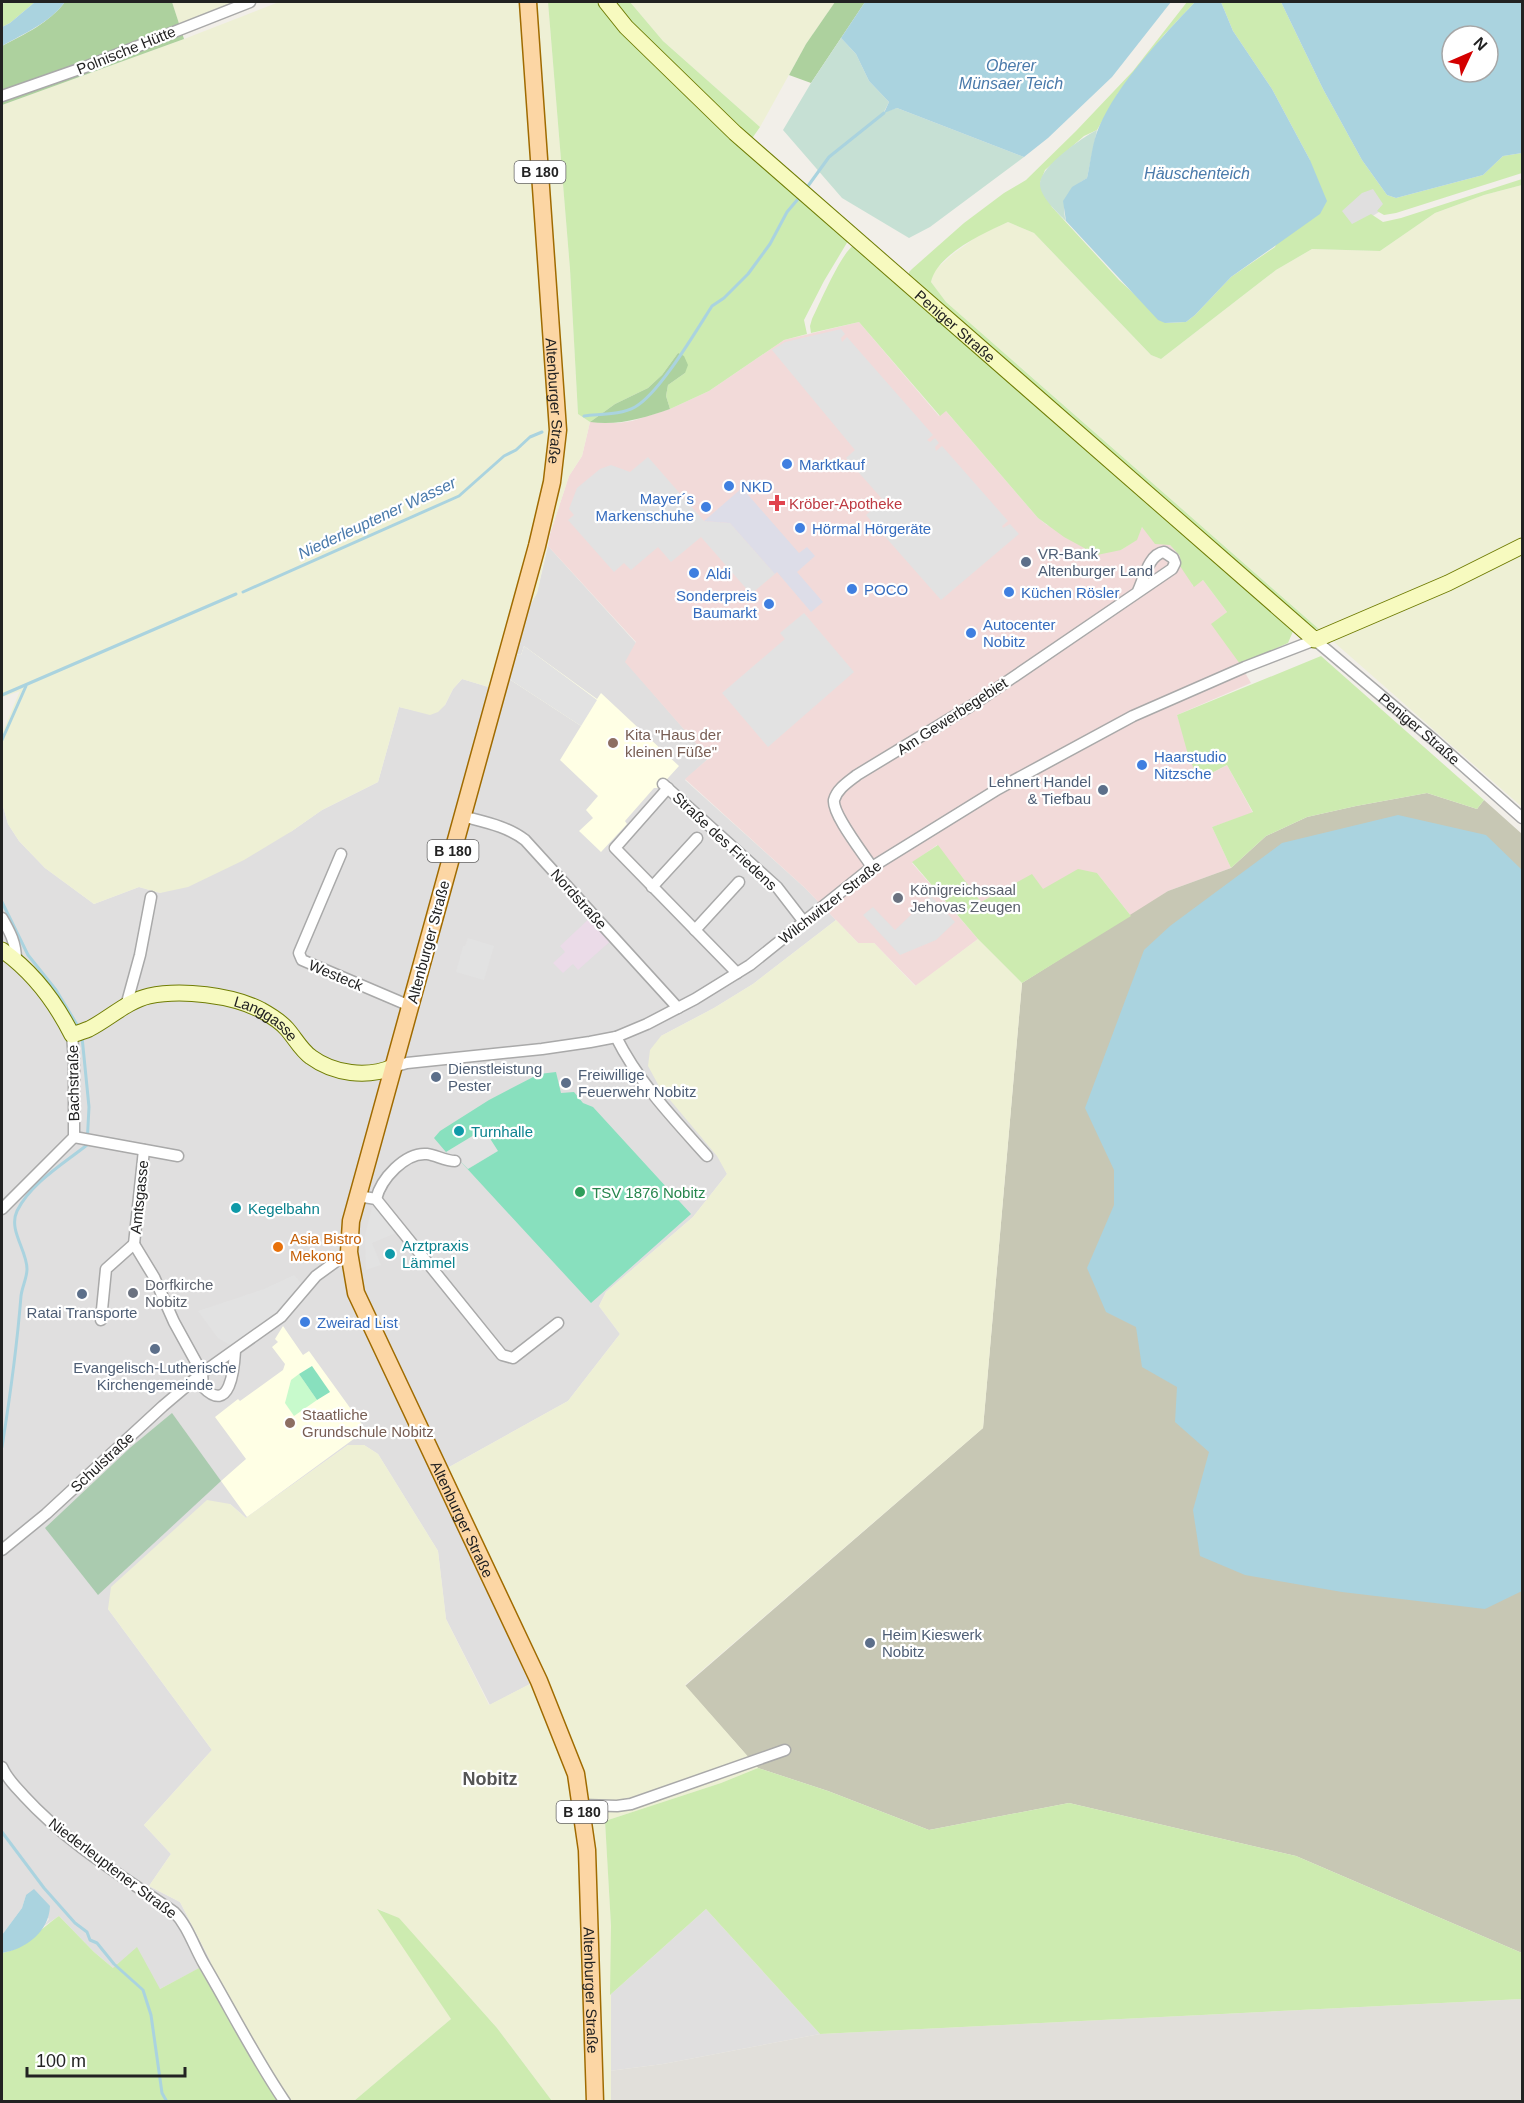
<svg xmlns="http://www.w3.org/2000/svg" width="1524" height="2103" font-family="Helvetica,sans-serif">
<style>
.residential{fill:#e0dfdf}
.commercial{fill:#f2dad9}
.industrial{fill:#ebdbe8}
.education{fill:#ffffe5}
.airport{fill:#e1dfda}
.construction{fill:#c7c7b4}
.farmland{fill:#eef0d5}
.grass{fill:#cdebb0}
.forest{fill:#add19e}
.wetland{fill:#c6e0d4}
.cemetery{fill:#aacbaf}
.park{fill:#c8facc}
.pitch{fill:#88e0be}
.parking{fill:#e2e2e2}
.plaza{fill:#dddde8}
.water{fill:#aad3df;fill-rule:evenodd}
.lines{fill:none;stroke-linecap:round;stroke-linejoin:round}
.stream{stroke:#aad3df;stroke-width:3}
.street-casing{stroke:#a9a9a9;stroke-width:13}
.secondary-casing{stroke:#707d05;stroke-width:17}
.primary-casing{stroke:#a06b00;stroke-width:19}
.street{stroke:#fff;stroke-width:10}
.secondary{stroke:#f7fabf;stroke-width:15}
.primary{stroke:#fcd6a4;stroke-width:16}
.shop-dot{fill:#3f7fe0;stroke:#fff;stroke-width:2}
.health-dot{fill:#e0444e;stroke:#fff;stroke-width:2}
.service-dot{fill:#5c6f8a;stroke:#fff;stroke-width:2}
.education-dot{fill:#8d6e63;stroke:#fff;stroke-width:2}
.worship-dot{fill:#6b7280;stroke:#fff;stroke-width:2}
.culture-dot{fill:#0f9aa8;stroke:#fff;stroke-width:2}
.leisure-dot{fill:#2e9e5b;stroke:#fff;stroke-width:2}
.food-dot{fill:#e8710a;stroke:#fff;stroke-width:2}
.labels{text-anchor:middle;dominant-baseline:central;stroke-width:4.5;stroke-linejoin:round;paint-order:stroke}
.shield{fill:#fff;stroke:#646464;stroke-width:1.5}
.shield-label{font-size:14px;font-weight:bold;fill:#222}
.street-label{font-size:15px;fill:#222;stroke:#fff}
.shop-label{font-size:15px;fill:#366cbe;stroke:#fff;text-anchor:start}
.health-label{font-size:15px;fill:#be3a42;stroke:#fff;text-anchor:start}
.service-label{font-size:15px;fill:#4e5e75;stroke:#fff;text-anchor:start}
.education-label{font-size:15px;fill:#785e54;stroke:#fff;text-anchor:start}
.worship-label{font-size:15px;fill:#5b616d;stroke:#fff;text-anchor:start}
.culture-label{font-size:15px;fill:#0d838f;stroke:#fff;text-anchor:start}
.leisure-label{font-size:15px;fill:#27864d;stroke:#fff;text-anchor:start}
.food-label{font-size:15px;fill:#c56008;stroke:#fff;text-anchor:start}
.water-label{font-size:16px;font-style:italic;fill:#4a7aab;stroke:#fff}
.quarter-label{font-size:18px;font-weight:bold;fill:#555;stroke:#fff}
</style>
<rect width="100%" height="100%" fill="#f2efe9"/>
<g class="residential">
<path d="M1371,182L1387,207L1347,232L1331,207Z"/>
<path d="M548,546L636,643L626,662L709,758L685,780L805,888L836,920L753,984L714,1008L661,1036L727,1174L693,1217L606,1292L599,1306L620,1334L568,1401L433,1476L530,1684L490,1705L446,1619L438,1551L378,1454L364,1445H348L246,1518L230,1504L108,1609L212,1750L144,1825L171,1854L149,1886L180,1902L211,1962L160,1989L113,1968L94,1952L59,1916L44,1926L49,1919L26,1895L22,1908L2,1935V803L8,824L19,841L45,868L94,904L139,887L160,893L292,831L322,810L378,782L399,707L430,714L445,705L453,689L462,679L505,692L528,609L537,593Z"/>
<path d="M706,1909L820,2034L663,2064L609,2071L610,1995Z"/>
</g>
<path class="commercial" d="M859,322L939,416L945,410L1038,518L1047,525L1121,550L1136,540L1142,527L1170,545L1180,556L1193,586L1203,580L1227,612L1212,624L1236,657L1251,683L1177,715L1199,780L1227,765L1253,813L1212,827L1231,868L1168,891L1131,916L1097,873L1043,890L1032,875L981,902L937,845L912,863L978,939L916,986L874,943H858L805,888L685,779L709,758L625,662L636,642L548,546L550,534L569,476L582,456L590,422L618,423L632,421L670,409L709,391L784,340Z"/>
<path class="industrial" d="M593,915L614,938L578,970L573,964L563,973L553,963L565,952L560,946Z"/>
<g class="education">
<path d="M524,646L597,699L601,693L679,766L659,788H654L625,821L627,824L601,852L579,831L593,818L586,810L598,796L560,760L581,726L509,679L517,654L521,655Z"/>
<path d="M283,1326L303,1355L309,1351L366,1430L247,1517L221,1481L246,1459L215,1417L238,1399L240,1401L283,1370L285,1364L272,1347L278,1342L275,1339Z"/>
</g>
<path class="airport" d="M1522,1999V2101L611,2102L609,2071L663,2064L820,2034Z"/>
<path class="construction" d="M1427,793L1477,809L1484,800L1522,834V1953L1296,1856L1069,1803L929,1830L828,1791L758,1768L685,1686L983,1428L1022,983L1168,891L1231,868L1266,836L1307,817L1356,806Z"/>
<g class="farmland">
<path d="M172,2H239L179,24Z"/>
<path d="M279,2H548L570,269L578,414L590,422L582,456L569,476L550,534L537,593L528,609L505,692L462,679L453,689L445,705L438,712L430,715L399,707L378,782L322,810L292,831L244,860L188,887L160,893L139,887L94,904L45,868L19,841L8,824L2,803V734L20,691L2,697V105L184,39Z"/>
<path d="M630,2H835L806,44L760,127L663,41Z"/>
<path d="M1522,185V807L946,302L931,282L934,271L953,254L979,235L1008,222L1034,233L1151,355L1161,359L1276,270L1312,249L1380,251L1435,213L1484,195Z"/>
<path d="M836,920L858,943H874L915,986L978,939L1022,983L983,1428L685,1685L758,1768L721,1783L605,1821L611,1926V2101H552L497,2028L399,1919L379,1909L451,2019L354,2101H279L199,1968L211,1962L180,1902L149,1886L171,1854L144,1825L212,1750L108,1609L111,1587L207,1500L230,1504L246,1518L348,1445H364L378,1454L438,1551L446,1619L489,1705L530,1684L433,1476L568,1401L620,1334L599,1306L606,1292L693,1217L727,1174L717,1156L660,1088L648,1066L650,1050L661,1036L714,1008L753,984Z"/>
</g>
<g class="grass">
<path d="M8,2H35L10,23L2,27V4Z"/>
<path d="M548,2H630L663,41L760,127L746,147L848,241L824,281L804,320L807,334L784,340L709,391L670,409L666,396L668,385L685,373L678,353L662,375L648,388L615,404L590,422L578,414L570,269Z"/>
<path d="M1187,2H1195L1164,35L1118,93L1097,130L1084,136L1045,170L1040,183L1052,207L1119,280L1166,323L1186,322L1195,315L1231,277L1275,247L1310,160L1272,89L1233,31L1221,2H1281L1323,89L1362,160L1387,195L1396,198L1483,175L1503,156L1522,153V173L1396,213L1384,215L1377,211L1383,204L1373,189L1362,193L1342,211L1352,224L1371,214L1383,222L1401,218L1522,179V185L1484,195L1435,213L1380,251L1312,249L1276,270L1161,359L1151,355L1034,233L1008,222C984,233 937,254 931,282L946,302L1320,630L1313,628L1304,621L909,276V272L912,269L964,223L1004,193L1026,180L1076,131L1133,71Z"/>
<path d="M854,245L1294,629L1288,643L1240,664L1211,624L1227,612L1203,580L1194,587L1180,566V556L1170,545L1155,544L1142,527L1137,540L1121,550L1097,555L1064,537L1038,518L946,411L940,416L859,322L811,333L810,326L812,319C820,303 841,253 854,245Z"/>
<path d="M1321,656L1484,800L1477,809L1427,793L1356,806L1307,817L1266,836L1231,868L1212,827L1253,812L1227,765L1198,780L1187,751L1177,715Z"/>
<path d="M938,845L981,902L1032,874L1043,889L1078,869L1097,873L1131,916L1022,983L978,939L912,862Z"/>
<path d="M758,1768L828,1791L929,1830L1069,1803L1296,1856L1522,1953V1999L820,2034L706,1909L610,1995L611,1926L605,1821L721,1783Z"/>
<path d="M377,1909L399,1918L497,2028L552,2101H354L451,2019Z"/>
<path d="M59,1916L94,1952L113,1968L137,1947L160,1989L199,1968L279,2101L2,2102V1953C26,1949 39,1929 59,1916Z"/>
</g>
<g class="forest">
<path d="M65,2H172L184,39L2,105V46C25,34 49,23 65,2Z"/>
<path d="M835,2H865L811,83L789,75L806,44Z"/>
<path d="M678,353L684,356L688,365L685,373L668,385L666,396L670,409C644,418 618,426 590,422L615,404L648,388L662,375Z"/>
</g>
<g class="wetland">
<path d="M841,38L856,54L869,81L889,102L884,112L897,108L1024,157L930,227L909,238L842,198L783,130L811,83Z"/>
<path d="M1097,130L1087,178C1070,188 1060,200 1066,221C1058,213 1039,196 1040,183C1041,166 1083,137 1097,130Z"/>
</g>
<path class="cemetery" d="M172,1413L221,1481L98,1595L45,1528L131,1447Z"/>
<path class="park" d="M299,1374L317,1400L294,1416L285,1403L291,1380Z"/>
<g class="pitch">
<path d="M556,1072L561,1093L574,1092L583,1103L593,1107L691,1214L591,1303L461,1162L457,1165L434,1138L440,1131L489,1100L539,1074Z"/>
<path d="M312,1366L330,1392L317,1400L299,1374Z"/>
</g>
<g class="parking">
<path d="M841,329L845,334L841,338L842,342L847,337L933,435L927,440L930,442L935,438L939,443L935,447L936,451L942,446L1008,521L1002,526L1003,528L1010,524L1019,534L941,600L866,515L883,500L846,458L855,450L772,350L785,342Z"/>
<path d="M648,457L704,521L730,523L775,574L751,594L701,537L671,562L658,547L631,570L624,563L614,572L568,520L574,515L569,509L577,488L600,469L611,465L630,472Z"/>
<path d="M804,613L854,672L768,747L722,693L785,639L780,633Z"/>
<path d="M524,646L597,700L581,726L509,679L517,654L521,655Z"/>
<path d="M931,896L955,922L936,940L900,955L863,915L873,907L895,930Z"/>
<path d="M468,938L494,946L484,980L456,972L463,946H465Z"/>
<path d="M484,1129L498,1151L468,1169L461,1162L457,1165L446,1152Z"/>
<path d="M375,1207L398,1232L372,1243L381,1265L366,1270L365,1236L372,1208Z"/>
<path d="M294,1275L302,1284L273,1316L232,1346L218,1338L198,1311L264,1289Z"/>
</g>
<path class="plaza" d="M742,488L799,553L807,547L815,556L797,572L823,602L811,612L777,572L775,574L730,523L704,521Z"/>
<g class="water">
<path d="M35,2H65C49,23 25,33 2,46V27L10,23Z"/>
<path d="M865,2H1171L1112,77L1048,138L1024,157L897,108L884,113L889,102L869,81L856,54L841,38Z"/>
<path d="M1195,2H1221L1233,31L1272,89L1310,160L1327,201L1320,214L1231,277L1195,315L1186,322L1165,323L1158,320L1066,221L1063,201L1072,187L1087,178C1091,161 1092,143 1099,127C1118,83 1162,37 1195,2Z"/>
<path d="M1281,2H1522V153L1503,156L1483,175L1396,198L1387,195L1362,160L1323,89ZM1452,36H1488V72H1452Z"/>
<path d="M1398,815L1486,835L1522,870V1591L1485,1609L1342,1592L1245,1575L1200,1556L1193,1510L1209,1452L1175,1422L1177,1387L1142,1367L1136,1327L1106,1312L1087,1268L1114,1205V1170L1085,1108L1144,950L1170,926L1282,843Z"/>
<path d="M34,1889L50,1906C49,1932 26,1949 2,1953V1935L22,1908L26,1895Z"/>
</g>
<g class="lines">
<g class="stream">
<path d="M808,186L829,157L884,113"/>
<path d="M584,416C600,414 621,415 635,407C659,394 696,331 712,306L724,298L748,274L770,244L787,212L798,199"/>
<path d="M243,592L459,496L504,456L516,450L530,437L542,432"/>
<path d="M2,695L236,594"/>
<path d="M2,740L26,686"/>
<path d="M2,902L28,955L56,990L79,1028"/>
<path d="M2,1447C10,1397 17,1346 21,1296C22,1287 27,1278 27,1269C27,1250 8,1230 17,1211C31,1183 63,1164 87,1145L89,1107L82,1037"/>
<path d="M2,1832L44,1888L75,1923L87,1932L90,1940L97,1943L114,1964L143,1990L151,2015L162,2093L167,2102"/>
</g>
<g class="street-casing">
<g id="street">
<path d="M2,96L85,67L250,2"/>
<path d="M663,784L777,887L804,922"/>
<path d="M668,788L615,848L737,973"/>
<path d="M462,816C484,822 507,826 525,840L678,1008"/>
<path d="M341,854L299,953L302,960L410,1006"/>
<path d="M872,867C863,853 832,814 834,800C837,789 848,782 857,775L974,704L1172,569L1175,563L1173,558L1164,552C1149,554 1144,578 1138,591"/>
<path d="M652,887L697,838"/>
<path d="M2,918C10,932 16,943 16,960"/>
<path d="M695,930L739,882"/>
<path d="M126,1006L140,955L151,897"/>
<path d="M616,1037C639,1083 673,1118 707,1156"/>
<path id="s1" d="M393,1067L407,1063L542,1049L590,1042L616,1037L647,1024L695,999L750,965L872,867L998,789L1133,716L1245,667L1315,640L1434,740L1522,818"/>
<path d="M74,1137L178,1156"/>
<path d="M358,1196L376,1199L502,1355L513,1358L558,1323"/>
<path d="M376,1199C381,1179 405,1152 427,1154C436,1155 445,1161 455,1161"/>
<path d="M2,1209L74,1137V1060L72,1035"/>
<path d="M134,1244L154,1277L174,1322L202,1373"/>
<path d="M134,1244L144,1150"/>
<path d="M101,1320L106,1269L134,1244"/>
<path d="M202,1373L203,1387C230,1415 234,1369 235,1351"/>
<path d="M2,1550L46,1514L163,1406L202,1373L281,1317L316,1276L349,1252"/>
<path d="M2,1767C7,1779 16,1787 24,1796C67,1843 122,1876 174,1912C188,1926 194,1947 204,1964C231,2010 255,2058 285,2102"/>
<path d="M581,1805L617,1806L631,1804L785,1750"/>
</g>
</g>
<g class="secondary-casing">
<g id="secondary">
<path id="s2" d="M606,2L626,27L735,133L1315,640L1448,583L1522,546"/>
<path id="s3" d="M2,950C33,972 55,1001 72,1035C78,1033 84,1031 89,1029C109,1019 127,1001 149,996C181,989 232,995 261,1010C270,1015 281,1022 287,1029C295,1038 301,1050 311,1057C334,1074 367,1078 393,1067"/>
</g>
</g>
<g class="primary-casing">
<g id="primary">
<path id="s4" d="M528,2L558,430L552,482L537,546L351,1221L349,1252L356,1293L539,1681L576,1774L587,1850L595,2102"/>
</g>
</g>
<use href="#street" class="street"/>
<use href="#secondary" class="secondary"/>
<use href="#primary" class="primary"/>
</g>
<g class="shop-dot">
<circle cx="787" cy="464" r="6"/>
<circle cx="729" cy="486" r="6"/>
<circle cx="706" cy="507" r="6"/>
<circle cx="800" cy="528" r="6"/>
<circle cx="694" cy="573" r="6"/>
<circle cx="852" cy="589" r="6"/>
<circle cx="1009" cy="592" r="6"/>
<circle cx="769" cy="604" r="6"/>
<circle cx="971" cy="633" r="6"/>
<circle cx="1142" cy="765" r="6"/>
<circle cx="305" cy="1322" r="6"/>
</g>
<path class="health-dot" d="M774 494h6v6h6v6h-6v6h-6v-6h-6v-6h6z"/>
<g class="service-dot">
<circle cx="1026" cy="562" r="6"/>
<circle cx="1103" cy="790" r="6"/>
<circle cx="436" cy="1077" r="6"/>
<circle cx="566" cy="1083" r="6"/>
<circle cx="82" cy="1294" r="6"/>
<circle cx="155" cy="1349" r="6"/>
<circle cx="870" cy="1643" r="6"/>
</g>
<g class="education-dot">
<circle cx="613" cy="743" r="6"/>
<circle cx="290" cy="1423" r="6"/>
</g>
<g class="worship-dot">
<circle cx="898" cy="898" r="6"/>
<circle cx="133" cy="1293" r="6"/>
</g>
<g class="culture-dot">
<circle cx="459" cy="1131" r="6"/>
<circle cx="236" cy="1208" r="6"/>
<circle cx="390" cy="1254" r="6"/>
</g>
<circle class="leisure-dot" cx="580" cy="1192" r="6"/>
<circle class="food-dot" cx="278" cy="1247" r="6"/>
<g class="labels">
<g class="shield">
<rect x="514.5" y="161" width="51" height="22" rx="4.5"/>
<rect x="427.5" y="840" width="51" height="22" rx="4.5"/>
<rect x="556.5" y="1801" width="51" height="22" rx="4.5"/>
</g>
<g class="shield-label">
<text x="540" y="172">B 180</text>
<text x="453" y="851">B 180</text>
<text x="582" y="1812">B 180</text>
</g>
<g class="street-label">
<text transform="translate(126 50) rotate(-22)">Polnische Hütte</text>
<text stroke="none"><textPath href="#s2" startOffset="477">Peniger Straße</textPath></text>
<text stroke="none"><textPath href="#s4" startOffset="400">Altenburger Straße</textPath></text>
<text transform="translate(952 716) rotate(-33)">Am Gewerbegebiet</text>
<text stroke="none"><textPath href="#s1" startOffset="1170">Peniger Straße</textPath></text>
<text transform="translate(725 841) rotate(43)">Straße des Friedens</text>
<text transform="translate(579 899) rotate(48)">Nordstraße</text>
<text transform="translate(830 902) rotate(-38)">Wilchwitzer Straße</text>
<text transform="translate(428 942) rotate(-75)">Altenburger Straße</text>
<text transform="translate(336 975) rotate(23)">Westeck</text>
<text stroke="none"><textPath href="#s3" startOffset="321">Langgasse</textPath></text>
<text transform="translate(73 1083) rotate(-91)">Bachstraße</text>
<text transform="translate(139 1197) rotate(-84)">Amtsgasse</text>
<text transform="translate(102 1462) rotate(-43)">Schulstraße</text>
<text stroke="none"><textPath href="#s4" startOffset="1570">Altenburger Straße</textPath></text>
<text transform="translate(113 1868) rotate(37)">Niederleuptener Straße</text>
<text stroke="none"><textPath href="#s4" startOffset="2066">Altenburger Straße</textPath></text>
</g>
<g class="shop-label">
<text x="799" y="464">Marktkauf</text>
<text x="741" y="486">NKD</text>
<text x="694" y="498" text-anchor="end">Mayer´s<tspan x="694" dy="17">Markenschuhe</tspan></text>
<text x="812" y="528">Hörmal Hörgeräte</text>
<text x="706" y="573">Aldi</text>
<text x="864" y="589">POCO</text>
<text x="1021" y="592">Küchen Rösler</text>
<text x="757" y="595" text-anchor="end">Sonderpreis<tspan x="757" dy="17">Baumarkt</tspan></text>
<text x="983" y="624">Autocenter<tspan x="983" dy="17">Nobitz</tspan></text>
<text x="1154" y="756">Haarstudio<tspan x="1154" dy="17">Nitzsche</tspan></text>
<text x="317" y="1322">Zweirad List</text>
</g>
<g class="health-label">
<text x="789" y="503">Kröber-Apotheke</text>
</g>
<g class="service-label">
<text x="1038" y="553">VR-Bank<tspan x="1038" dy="17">Altenburger Land</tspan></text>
<text x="1091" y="781" text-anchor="end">Lehnert Handel<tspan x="1091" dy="17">&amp; Tiefbau</tspan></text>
<text x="448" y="1068">Dienstleistung<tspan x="448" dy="17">Pester</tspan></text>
<text x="578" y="1074">Freiwillige<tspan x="578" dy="17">Feuerwehr Nobitz</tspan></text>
<text x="82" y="1312" text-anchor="middle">Ratai Transporte</text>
<text x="155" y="1367" text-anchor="middle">Evangelisch-Lutherische<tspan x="155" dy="17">Kirchengemeinde</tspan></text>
<text x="882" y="1634">Heim Kieswerk<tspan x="882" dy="17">Nobitz</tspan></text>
</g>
<g class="education-label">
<text x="625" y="734">Kita "Haus der<tspan x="625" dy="17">kleinen Füße"</tspan></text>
<text x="302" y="1414">Staatliche<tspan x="302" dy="17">Grundschule Nobitz</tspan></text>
</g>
<g class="worship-label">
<text x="910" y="889">Königreichssaal<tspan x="910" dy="17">Jehovas Zeugen</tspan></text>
<text x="145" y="1284">Dorfkirche<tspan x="145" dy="17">Nobitz</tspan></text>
</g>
<g class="culture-label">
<text x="471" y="1131">Turnhalle</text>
<text x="248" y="1208">Kegelbahn</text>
<text x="402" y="1245">Arztpraxis<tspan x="402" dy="17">Lämmel</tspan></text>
</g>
<g class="leisure-label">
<text x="592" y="1192">TSV 1876 Nobitz</text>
</g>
<g class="food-label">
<text x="290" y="1238">Asia Bistro<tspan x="290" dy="17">Mekong</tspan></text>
</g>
<g class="water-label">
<text x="1011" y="65">Oberer<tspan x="1011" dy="18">Münsaer Teich</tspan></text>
<text x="1197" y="173">Häuschenteich</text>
<text transform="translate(377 518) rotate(-25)">Niederleuptener Wasser</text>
</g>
<g class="quarter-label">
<text x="490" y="1779">Nobitz</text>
</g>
</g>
<rect width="1524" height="2103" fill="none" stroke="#222222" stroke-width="6"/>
<g transform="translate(1470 54) rotate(46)"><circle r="28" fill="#ffffff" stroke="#a7a7a7" stroke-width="1.5"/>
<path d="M0-4.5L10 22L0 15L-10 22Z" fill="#d40000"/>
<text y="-9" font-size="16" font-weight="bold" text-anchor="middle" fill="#222222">N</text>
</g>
<path d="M27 2067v9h158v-9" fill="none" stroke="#222222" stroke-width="3"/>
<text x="36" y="2067" font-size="18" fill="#222222" stroke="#ffffff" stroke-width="4.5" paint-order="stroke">100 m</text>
</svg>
